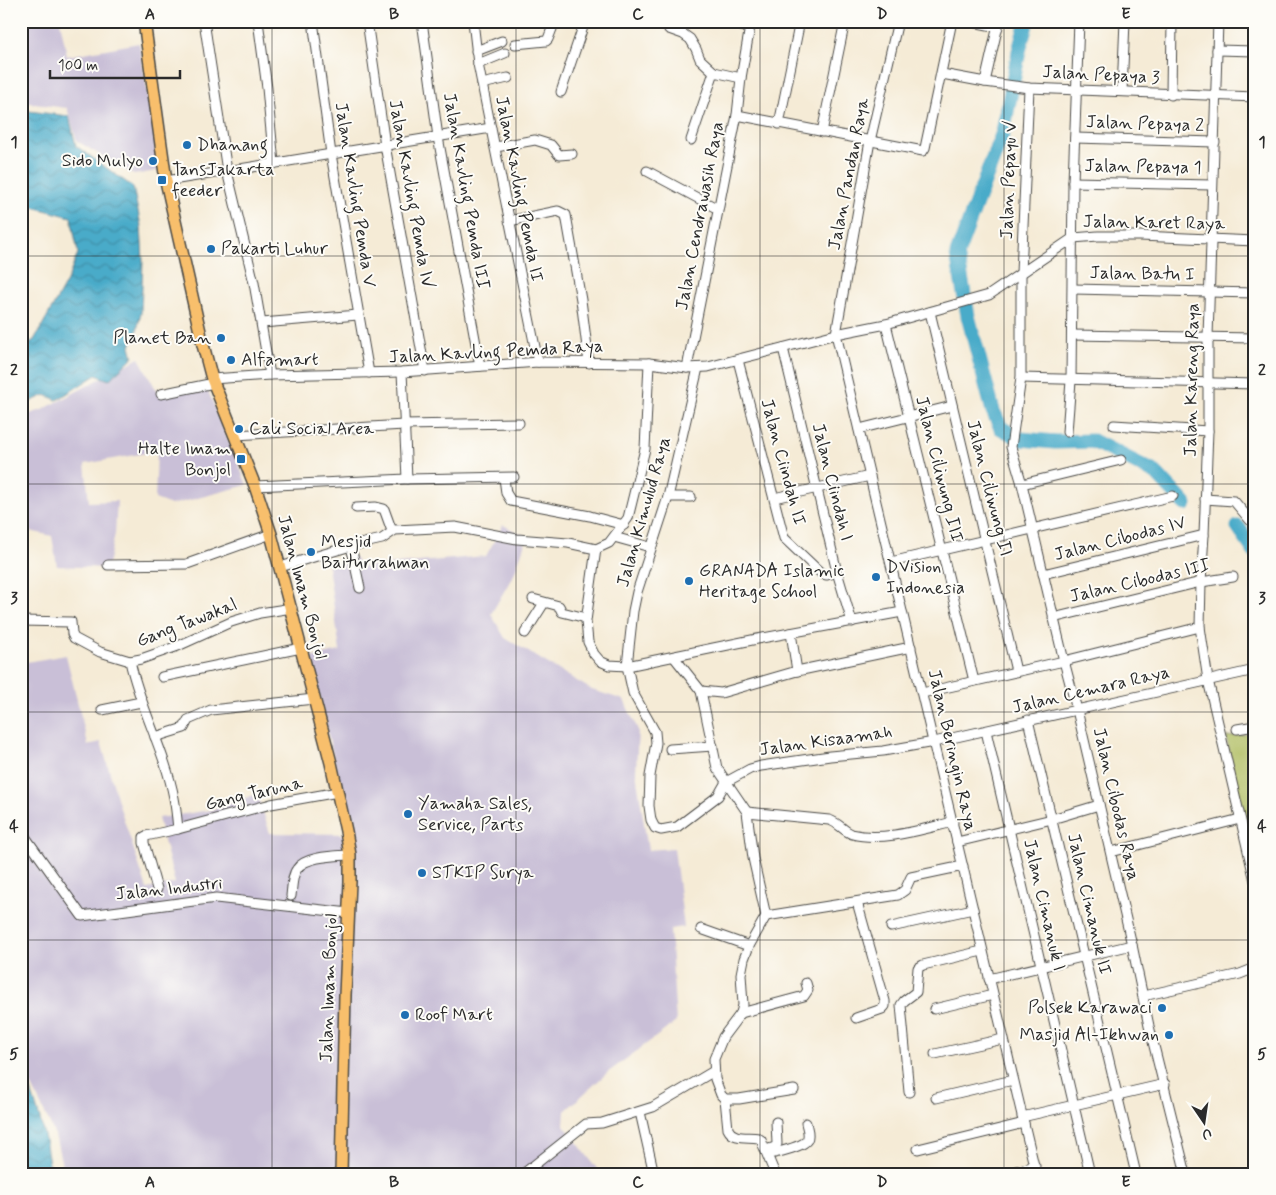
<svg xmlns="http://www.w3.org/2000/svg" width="1276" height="1195" font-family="Mynerve,sans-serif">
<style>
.industrial{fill:#c9bfd7}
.green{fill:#adbb5d;stroke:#6c7344}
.water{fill:url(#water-waves);stroke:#3a6b7a}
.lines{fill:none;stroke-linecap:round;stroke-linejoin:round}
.river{stroke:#4aabc9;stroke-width:15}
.minor-casing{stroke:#494845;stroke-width:11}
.major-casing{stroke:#494845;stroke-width:14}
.minor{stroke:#fff;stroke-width:9}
.major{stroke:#f8bf6c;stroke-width:11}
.grid{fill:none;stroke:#2b2b2b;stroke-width:1;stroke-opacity:0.55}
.poi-dot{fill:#1f6fb2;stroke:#fdfcf7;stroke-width:2}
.labels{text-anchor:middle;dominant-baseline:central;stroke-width:4;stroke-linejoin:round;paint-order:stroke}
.street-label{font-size:18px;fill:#2b2b2b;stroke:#fdfcf7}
.poi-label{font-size:18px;fill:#2b2b2b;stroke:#fdfcf7;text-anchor:start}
.neatline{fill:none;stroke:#2b2b2b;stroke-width:2}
.grid-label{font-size:16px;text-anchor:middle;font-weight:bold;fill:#2b2b2b}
</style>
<defs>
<pattern id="water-waves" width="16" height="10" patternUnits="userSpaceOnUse" patternTransform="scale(1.25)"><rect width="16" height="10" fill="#4aabc9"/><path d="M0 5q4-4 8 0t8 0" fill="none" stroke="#3e8ba3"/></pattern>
</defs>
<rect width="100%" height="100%" fill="#fdfcf7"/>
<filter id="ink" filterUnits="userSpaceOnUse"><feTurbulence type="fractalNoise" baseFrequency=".02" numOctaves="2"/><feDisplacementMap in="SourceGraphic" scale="10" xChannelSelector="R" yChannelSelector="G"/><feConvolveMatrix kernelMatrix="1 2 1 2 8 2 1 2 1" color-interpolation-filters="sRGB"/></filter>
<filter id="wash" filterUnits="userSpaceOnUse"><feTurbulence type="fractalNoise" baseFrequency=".0096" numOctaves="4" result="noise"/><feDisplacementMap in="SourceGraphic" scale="20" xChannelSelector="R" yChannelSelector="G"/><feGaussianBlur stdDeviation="1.12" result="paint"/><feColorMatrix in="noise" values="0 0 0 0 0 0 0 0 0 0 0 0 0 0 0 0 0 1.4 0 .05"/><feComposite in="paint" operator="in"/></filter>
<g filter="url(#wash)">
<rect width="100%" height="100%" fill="#f5ebd6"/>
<g class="industrial">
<path d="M21,21H60L67,56L139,43L161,170L134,175L77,141L67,108L21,102Z"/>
<path d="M139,358L158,393L205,384L247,485L171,505L155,499L157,451L85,464L89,502L117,501L115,534L107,568L57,566L52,536L21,529V417L42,410Z"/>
<path d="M503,525L527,537L514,574L491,614L505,638L592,690L624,700L638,730L636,772L648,850L674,848L684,927L670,929L676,1022L607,1073L565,1111L564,1125L601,1174H64L55,1135L21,1063V663L66,655L88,745L101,742L120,808L147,889L175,883L158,818L211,810L257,794L270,833L350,834L348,819L310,658L340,651L328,565L355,558L362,567L486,556Z"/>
</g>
<path class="green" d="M1255,733V863L1226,737Z"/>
<g class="water">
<path d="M21,110L69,116L76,146L133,187L141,226L143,261L141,313L136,334L130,346L133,357L109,380L96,375L57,400L45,395L21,406V348L34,340L67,281L78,253L71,217L21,204Z"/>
<path d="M21,1066C36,1100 47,1137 50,1174H21Z"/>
</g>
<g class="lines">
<g class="river">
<path d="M1027,21L1019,51L1003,132L957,254L968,316L993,411L1001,428L1021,439L1055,442L1093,441L1156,473L1185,504"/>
<path d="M1238,527L1255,552"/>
</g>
</g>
</g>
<g filter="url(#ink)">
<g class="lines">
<g class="minor-casing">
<g id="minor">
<path d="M204,21L227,171L254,283L270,375"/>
<path d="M258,21L267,88L274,164"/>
<path d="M313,21L331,154L369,373"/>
<path d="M367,21L385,145L425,371"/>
<path d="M422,21L438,137L480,366"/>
<path d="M473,21L478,64L538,362"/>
<path d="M671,21L669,29L683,34L690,39L696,49L700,59L714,72"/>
<path d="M736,21L737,25L749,28"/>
<path d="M898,21L870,141L836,334L1036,1174"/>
<path d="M968,21L998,27"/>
<path d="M1218,21L1208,337V431L1204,535L1201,582L1200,627L1208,680L1255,881"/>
<path d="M515,44L546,41L548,39L555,21"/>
<path d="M1217,50L1255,51"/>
<path d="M476,51L502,41"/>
<path d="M478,64L505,53"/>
<path d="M942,74L985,82L999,21"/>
<path d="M985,82L1029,88L1255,97"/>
<path d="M482,84L508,78"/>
<path d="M1029,88L1021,273V378L1011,447L1022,484L1064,661L1077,710L1132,945L1149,1026L1186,1174"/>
<path d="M1122,91L1125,21"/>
<path d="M561,92L585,21"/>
<path d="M1171,95L1172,21"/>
<path d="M737,115L923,151L925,148L952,21"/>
<path d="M779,124L800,21"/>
<path d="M822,132L845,21"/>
<path d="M1075,138L1215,142"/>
<path d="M691,140L714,72L741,78"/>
<path d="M496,147L535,140L551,145L559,155L572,154"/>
<path d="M647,171L718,209"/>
<path d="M166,181L491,128"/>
<path d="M1073,182L1212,185"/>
<path d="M509,221L558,211L566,215L581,300L589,363"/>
<path d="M1073,289L1255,293"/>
<path d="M930,312L1016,671"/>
<path d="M262,323L358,315"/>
<path d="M886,324L974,681"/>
<path d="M1072,335L1255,338"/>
<path d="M783,348L837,572L852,622"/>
<path d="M738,360L784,538L822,574L827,575L837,572"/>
<path d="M687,368L737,115L741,78L751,21"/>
<path d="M698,368L668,497L637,592L633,611L627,666L633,693L655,732L656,743L650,776L649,806L651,820L655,828L661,830L677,827L718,796L726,782L750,769L761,766L830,756L883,751L934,742L1255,670"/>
<path d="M402,372L407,479"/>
<path d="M1021,378L1255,384"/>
<path d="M212,379L270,375L402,372L538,362L649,363L687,368L708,367L836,334L886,324L989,295L1073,238L1098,236H1140L1255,241"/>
<path d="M161,394L214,383"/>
<path d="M1114,425L1208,431"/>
<path d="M859,429L952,406"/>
<path d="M1067,432L1071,381L1073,182L1079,21"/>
<path d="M235,435L404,425L519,423"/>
<path d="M504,478L506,493L511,501L590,516L624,525"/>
<path d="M1022,484L1121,460"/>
<path d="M255,486L407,479L514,477"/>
<path d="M668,497H691"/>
<path d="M774,498L870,476"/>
<path d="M1205,499L1234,501L1250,520L1255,522"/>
<path d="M356,508L376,507L384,509L392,531"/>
<path d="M614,537L650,547"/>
<path d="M351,546L360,588"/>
<path d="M596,549L586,621L588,642L594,654L600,661L609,665L627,666L752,640L902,612"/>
<path d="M891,562L1173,496"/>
<path d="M108,565L187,564L271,534"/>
<path d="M280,567L351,546L382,539L395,530L455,527L517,539L568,543L596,549L609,543L628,518L645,449L649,363"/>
<path d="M1043,574L1204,535"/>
<path d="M533,599L559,606L562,612L586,618"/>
<path d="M1053,618L1201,582L1233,577"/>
<path d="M21,621L71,622L72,634L74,638L100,652L130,661L141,659L178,646L231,622L260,613L292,608"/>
<path d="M525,633L544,603"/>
<path d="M791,633L797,671"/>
<path d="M674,657L701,691L721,693L797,671L911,647"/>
<path d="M130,661C140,708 165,751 174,798C176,808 177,819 178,829"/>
<path d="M162,677L301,648"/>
<path d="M701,691L717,768L747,812L753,858L766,916L749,946L744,959L741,974L743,1005L741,1013L723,1037L714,1059L715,1079L721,1095L725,1099H739L794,1090"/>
<path d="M922,693L1064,661L1200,627"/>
<path d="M102,710L141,702"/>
<path d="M1028,720L1136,1174"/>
<path d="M1237,729L1255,726"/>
<path d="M986,731L1090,1174"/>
<path d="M155,737L184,728L188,720L211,710L314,699"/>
<path d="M670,749L713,746"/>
<path d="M747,812L829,820C838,822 843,831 852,834C883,842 923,829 953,822"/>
<path d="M21,831L82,916L216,898L349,913"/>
<path d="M957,842L1052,819L1099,805"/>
<path d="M1111,852L1240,819"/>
<path d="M157,889L144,843V837L146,836L178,829L271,804L338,792"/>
<path d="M291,896C292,888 292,875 297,869C305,856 336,856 350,855"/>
<path d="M766,916L898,895L905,890L911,877L963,866"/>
<path d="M891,927L973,909"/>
<path d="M701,929L749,946"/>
<path d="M989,979L1132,945"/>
<path d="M1143,996L1240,974L1255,968"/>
<path d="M934,1009L993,995"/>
<path d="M741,1013L804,996L808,990L806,983"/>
<path d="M856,1018L882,1009L885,1006V1001L857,902"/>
<path d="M935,1054L1003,1039"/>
<path d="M909,1092L901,1005L904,1001L916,992L918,968L923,965L982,951"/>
<path d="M936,1098L1013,1080"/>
<path d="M725,1099L728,1129C733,1140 748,1136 758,1138L761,1140L775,1174"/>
<path d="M640,1112L654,1174"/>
<path d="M1022,1117L1165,1084"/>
<path d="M918,1149L1024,1123"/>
<path d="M766,1150L775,1147L777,1144L776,1122"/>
<path d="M768,1155C777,1152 803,1147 807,1140C810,1135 807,1128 806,1123"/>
<path d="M523,1174L586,1124L602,1123L653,1107L714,1071"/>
<path d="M1004,1174L1035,1166"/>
</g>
</g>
<g class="major-casing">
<path id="major" d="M144,21L166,181L203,345L212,379L255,486L271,534L331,763L346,831L350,855V882L345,995L341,1174"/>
</g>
<use href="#minor" class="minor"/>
<use href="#major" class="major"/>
</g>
</g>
<path class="grid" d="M272,21V1174M516,21V1174M760,21V1174M1004,21V1174M21,256H1255M21,484H1255M21,712H1255M21,940H1255"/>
<g class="poi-dot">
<circle cx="187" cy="145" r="5"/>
<circle cx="153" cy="161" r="5"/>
<rect x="157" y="175" width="10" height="10" rx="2.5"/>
<circle cx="211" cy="249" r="5"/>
<circle cx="221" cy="338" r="5"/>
<circle cx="231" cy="360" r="5"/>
<circle cx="239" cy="429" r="5"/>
<rect x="236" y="454" width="10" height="10" rx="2.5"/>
<circle cx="311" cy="552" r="5"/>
<circle cx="876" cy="577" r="5"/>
<circle cx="689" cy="581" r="5"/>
<circle cx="408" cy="814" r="5"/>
<circle cx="422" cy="873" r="5"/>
<circle cx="1162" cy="1008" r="5"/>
<circle cx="405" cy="1015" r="5"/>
<circle cx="1169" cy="1035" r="5"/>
</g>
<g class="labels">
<g class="street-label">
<text transform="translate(1101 75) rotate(3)">Jalan Pepaya 3</text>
<text transform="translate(1145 124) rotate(2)">Jalan Pepaya 2</text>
<text transform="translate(1143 167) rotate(1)">Jalan Pepaya 1</text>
<text transform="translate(849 174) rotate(-79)">Jalan Pandan Raya</text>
<text transform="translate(1009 180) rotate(-88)">Jalan Pepayu V</text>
<text transform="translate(519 189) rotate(79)">Jalan Kavling Pemda II</text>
<text transform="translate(466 191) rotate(80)">Jalan Kavling Pemda III</text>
<text transform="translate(411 194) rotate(80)">Jalan Kavling Pemda IV</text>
<text transform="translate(355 195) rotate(81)">Jalan Kavling Pemda V</text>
<text transform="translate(700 216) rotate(-79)">Jalan Cendrawasih Raya</text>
<text transform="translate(1154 223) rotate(1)">Jalan Karet Raya</text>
<text transform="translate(1142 274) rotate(1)">Jalan Batu I</text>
<text transform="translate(496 352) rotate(-3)">Jalan Kavling Pemda Raya</text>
<text transform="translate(1192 380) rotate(-89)">Jalan Kareng Raya</text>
<text transform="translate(783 462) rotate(75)">Jalan Ciindah II</text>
<text transform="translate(939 469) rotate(76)">Jalan Ciliwung III</text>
<text transform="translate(832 482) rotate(76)">Jalan Ciindah I</text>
<text transform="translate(989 488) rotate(76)">Jalan Ciliwung II</text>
<text transform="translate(644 512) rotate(-74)">Jalan Kimulud Raya</text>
<text transform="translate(1120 539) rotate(-14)">Jalan Cibodas IV</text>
<text transform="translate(1140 581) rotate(-13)">Jalan Cibodas III</text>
<text transform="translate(302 587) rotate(75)">Jalan Imam Bonjol</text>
<text transform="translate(187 623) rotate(-21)">Gang Tawakal</text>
<text transform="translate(1091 690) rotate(-13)">Jalan Cemara Raya</text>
<text transform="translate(826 741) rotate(-8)">Jalan Kisaamah</text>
<text transform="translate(952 750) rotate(77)">Jalan Beringin Raya</text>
<text transform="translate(254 794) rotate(-13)">Gang Taruna</text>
<text transform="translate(1116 804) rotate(77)">Jalan Cibodas Raya</text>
<text transform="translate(169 889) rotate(-6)">Jalan Industri</text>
<text transform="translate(1089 904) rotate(77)">Jalan Cimanuk II</text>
<text transform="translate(1044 905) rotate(77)">Jalan Cimanuk I</text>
<text transform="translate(329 988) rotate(-88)">Jalan Imam Bonjol</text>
</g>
<g class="poi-label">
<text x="197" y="145">Dhanang</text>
<text x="143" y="161" text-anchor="end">Sido Mulyo</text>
<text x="172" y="170">TansJakarta<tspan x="172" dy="21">feeder</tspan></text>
<text x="221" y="249">Pakarti Luhur</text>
<text x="211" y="338" text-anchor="end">Planet Ban</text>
<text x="241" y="360">Alfamart</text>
<text x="249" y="429">Cali Social Area</text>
<text x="231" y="449" text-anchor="end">Halte Imam<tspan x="231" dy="21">Bonjol</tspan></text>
<text x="321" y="542">Mesjid<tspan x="321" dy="21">Baiturrahman</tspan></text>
<text x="886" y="567">DVision<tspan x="886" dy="21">Indonesia</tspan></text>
<text x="699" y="571">GRANADA Islamic<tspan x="699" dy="21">Heritage School</tspan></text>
<text x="418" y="804">Yamaha Sales,<tspan x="418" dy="21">Service, Parts</tspan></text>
<text x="432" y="873">STKIP Surya</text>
<text x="1152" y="1008" text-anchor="end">Polsek Karawaci</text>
<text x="415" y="1015">Roof Mart</text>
<text x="1159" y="1035" text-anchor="end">Masjid Al-Ikhwan</text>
</g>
</g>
<rect width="1276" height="1195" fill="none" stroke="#fdfcf7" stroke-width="55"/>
<g transform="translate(1204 1122) rotate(167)" stroke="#fdfcf7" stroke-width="4" paint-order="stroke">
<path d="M0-4L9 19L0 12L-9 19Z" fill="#2b2b2b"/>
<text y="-8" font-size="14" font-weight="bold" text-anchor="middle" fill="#2b2b2b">U</text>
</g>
<path d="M50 70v8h130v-8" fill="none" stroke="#2b2b2b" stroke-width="2.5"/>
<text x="58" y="70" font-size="15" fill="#2b2b2b" stroke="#fdfcf7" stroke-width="4" paint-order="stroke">100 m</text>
<rect x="28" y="28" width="1220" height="1140" class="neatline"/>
<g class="grid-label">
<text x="150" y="19">A</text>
<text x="394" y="19">B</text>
<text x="638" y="19">C</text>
<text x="882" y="19">D</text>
<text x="1126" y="19">E</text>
<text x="14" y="147">1</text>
<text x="1262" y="147">1</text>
<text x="14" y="375">2</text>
<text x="1262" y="375">2</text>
<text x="14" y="603">3</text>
<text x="1262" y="603">3</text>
<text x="14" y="831">4</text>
<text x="1262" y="831">4</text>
<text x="14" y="1059">5</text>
<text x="1262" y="1059">5</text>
<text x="150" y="1187">A</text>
<text x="394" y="1187">B</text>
<text x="638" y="1187">C</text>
<text x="882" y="1187">D</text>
<text x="1126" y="1187">E</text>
</g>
</svg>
